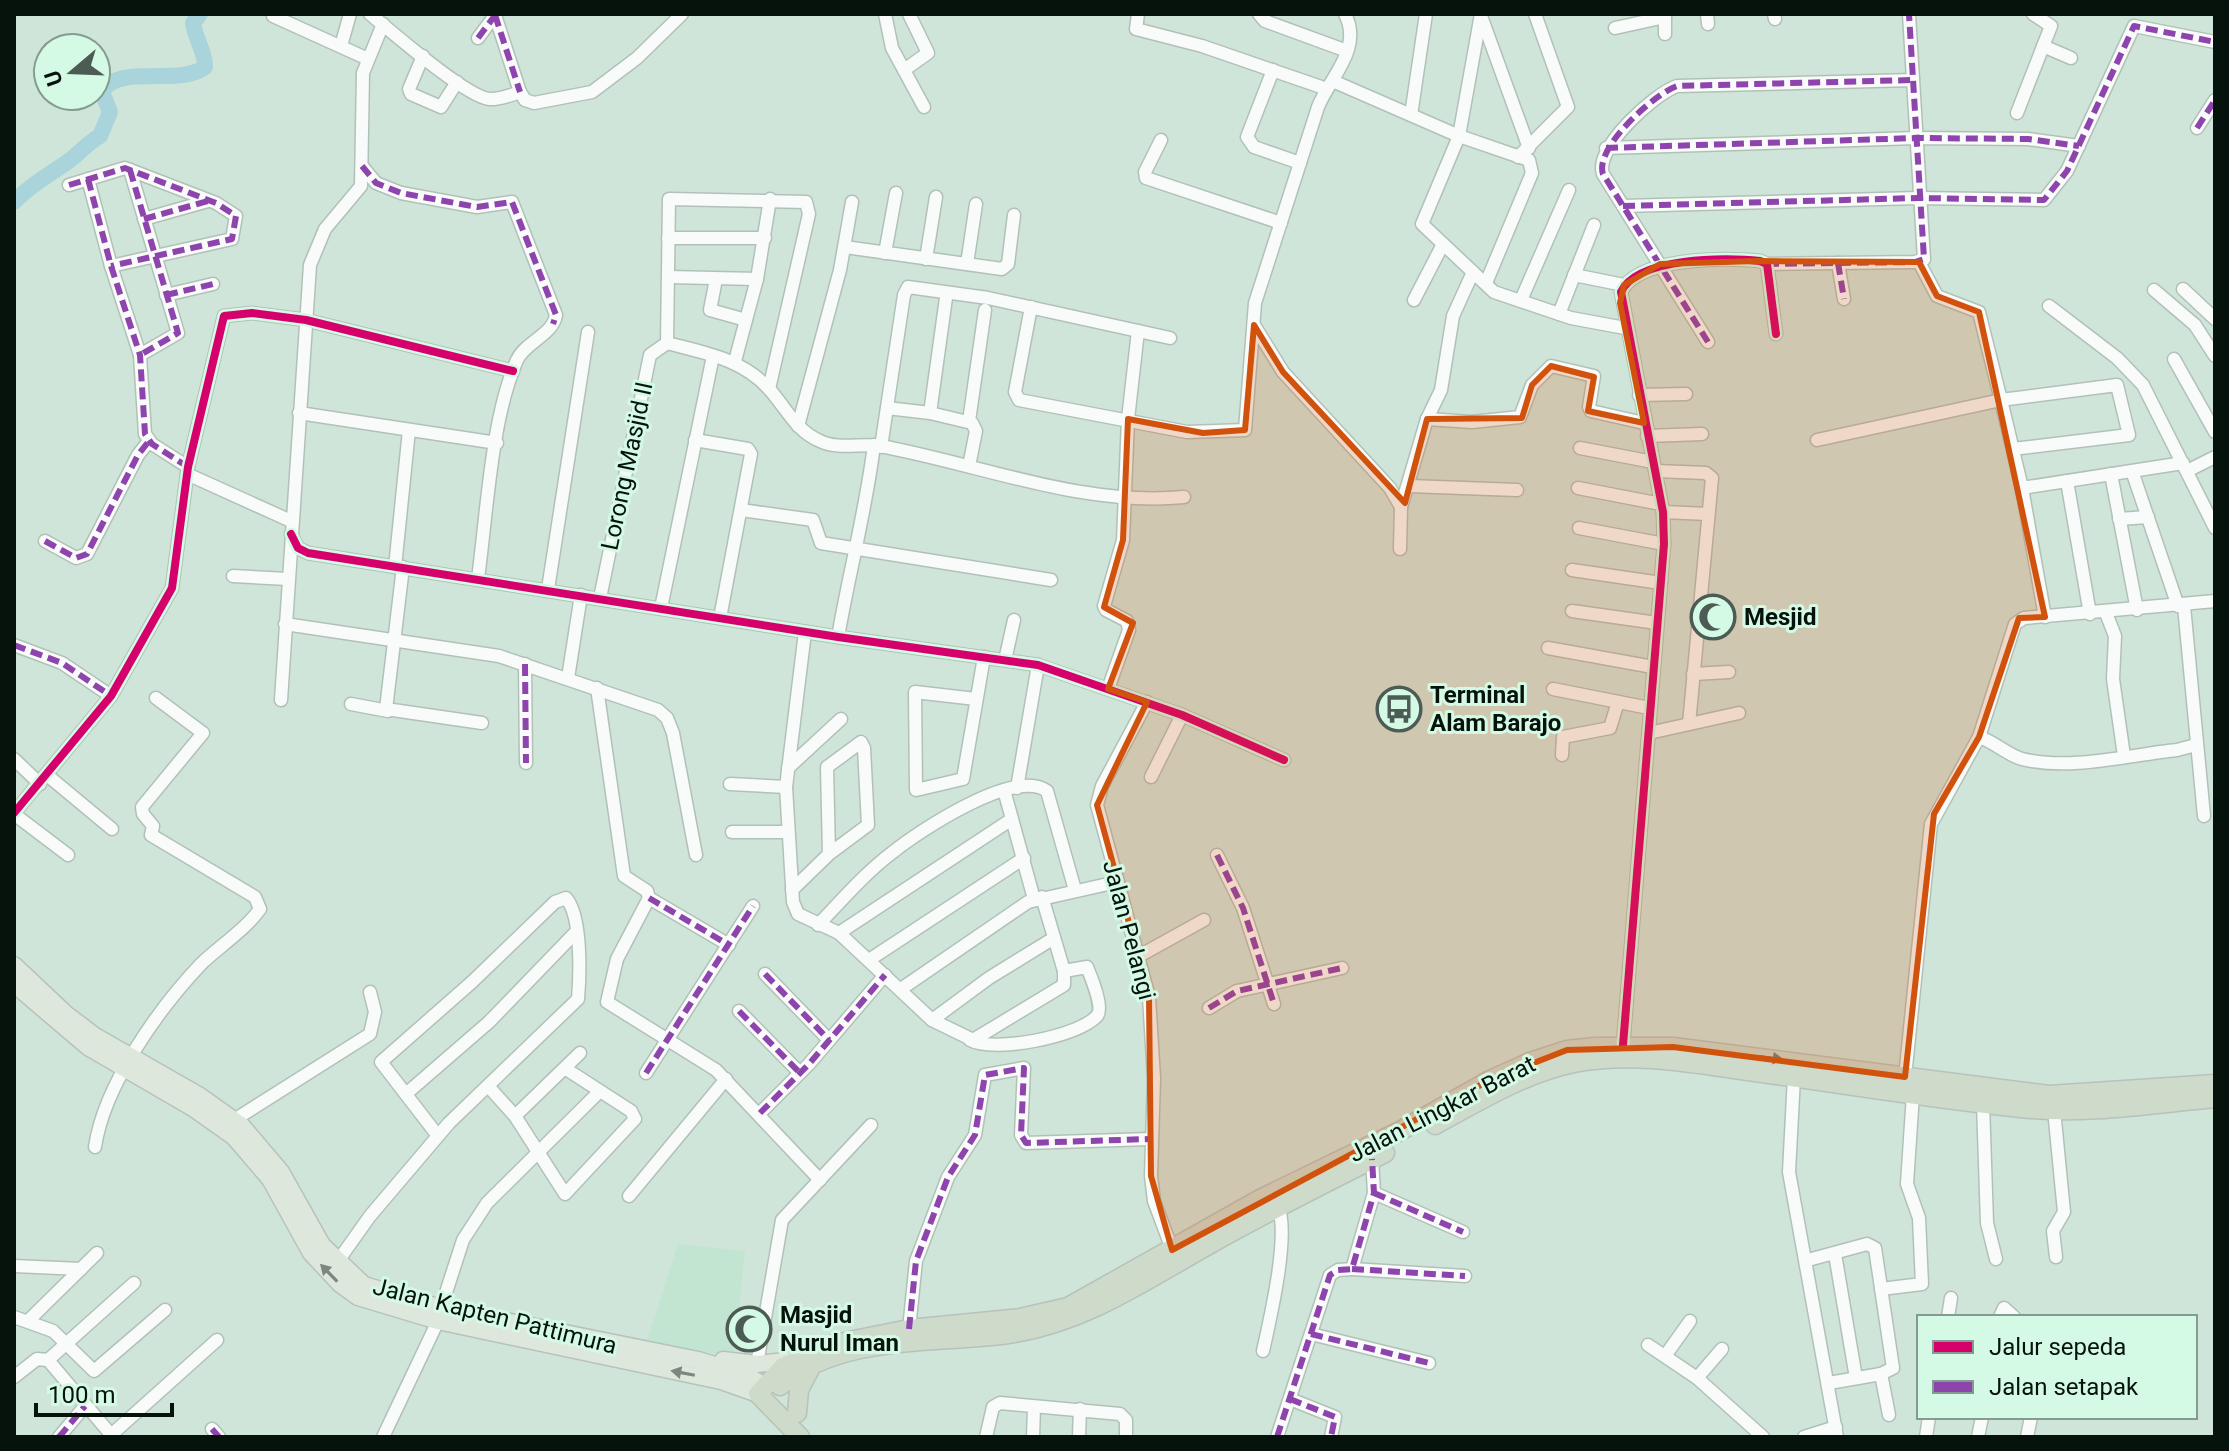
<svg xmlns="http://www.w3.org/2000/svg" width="2229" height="1451" font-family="Roboto,sans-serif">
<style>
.built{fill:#c2e5d2}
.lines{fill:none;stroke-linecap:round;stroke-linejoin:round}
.river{stroke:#a9d4db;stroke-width:16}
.minor-casing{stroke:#b2c1b8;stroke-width:15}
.major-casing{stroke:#b7c2bc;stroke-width:19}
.highway-casing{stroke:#b7c2bc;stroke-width:21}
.minor{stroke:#f8fbf9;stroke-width:12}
.major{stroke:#dee7dc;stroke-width:16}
.highway{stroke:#cedaca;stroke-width:18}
.quiet{stroke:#8e44ad;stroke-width:6;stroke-dasharray:12 6;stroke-linecap:butt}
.cycleway-casing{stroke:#d4fae6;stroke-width:13}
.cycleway{stroke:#d6006c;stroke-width:8}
.oneway{fill:#748074}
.oneway2{fill:#7d877e}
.marked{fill:#d1520c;fill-opacity:0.2;stroke:#d1520c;stroke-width:6;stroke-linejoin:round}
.labels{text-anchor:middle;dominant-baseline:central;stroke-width:6;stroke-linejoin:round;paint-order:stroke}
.street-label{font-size:24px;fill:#06120c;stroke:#d4fae6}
.poi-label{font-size:24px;font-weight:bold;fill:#06120c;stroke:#d4fae6;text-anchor:start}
</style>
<rect width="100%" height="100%" fill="#cfe5d9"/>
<path class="built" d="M678,1244L745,1251L734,1356L645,1347Z"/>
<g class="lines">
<path class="river" d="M14,202C31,184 51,174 70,160C81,152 87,143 100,136L110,112L102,92C118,63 178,87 205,67C206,54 195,38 193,23L200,14"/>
<g class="minor-casing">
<g id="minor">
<path d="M370,14C392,32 465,96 489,99C499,100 511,95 520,92L525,100L534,103L592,92L637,58L682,14"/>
<path d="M885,14L892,48L924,107"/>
<path d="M1138,14L1136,29L1202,46L1327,89"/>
<path d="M1259,14L1265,21L1347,51"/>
<path d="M1481,14L1459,136L1422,224L1494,292L1571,318L1625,328"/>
<path d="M1665,14V34"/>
<path d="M1707,14L1708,24"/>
<path d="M1774,14L1775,19"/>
<path d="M495,15L520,92"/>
<path d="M273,16L368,59"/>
<path d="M1481,16L1529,148"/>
<path d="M1615,28L1665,17"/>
<path d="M478,38L496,14"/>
<path d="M341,46L350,14"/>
<path d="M2043,46L2071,58"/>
<path d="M423,56L409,89L411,94L441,107L457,82"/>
<path d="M904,70L928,53L909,14"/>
<path d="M1273,70L1247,137L1254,147L1300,163"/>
<path d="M1335,82L1459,136L1529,160L1532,173L1486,283"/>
<path d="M2017,113L2051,26L2033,14"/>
<path d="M1411,115L1426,14"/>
<path d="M2197,128L2215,100"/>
<path d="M1161,140L1145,172L1146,178L1281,223"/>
<path d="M1606,148L1916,138L2028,139L2079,146"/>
<path d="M1518,157L1568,107L1535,14"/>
<path d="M362,166L376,183L401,193L477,207L512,202L556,315C553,335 525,342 517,360C491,419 487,513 478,578"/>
<path d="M130,170L178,333L140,355"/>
<path d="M88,179L111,266L140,355L145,434L152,444L188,467"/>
<path d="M69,185L125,168L216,203L236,216L232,239L111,266"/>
<path d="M1623,206L1918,198L2044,200L2067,171L2134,26L2215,42"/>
<path d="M144,219L208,201"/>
<path d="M668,238H765"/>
<path d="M845,247L1002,269L1008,264L1014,215"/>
<path d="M885,253L896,193"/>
<path d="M926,259L936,197"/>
<path d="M1838,263L1844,299"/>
<path d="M967,264L976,204"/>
<path d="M1767,264L1915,262L1924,259L1909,14"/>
<path d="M1574,275L1624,285"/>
<path d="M669,277L757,279"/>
<path d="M716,279L710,310L746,320"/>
<path d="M2183,289L2215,319"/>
<path d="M2154,290L2195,325L2215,356"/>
<path d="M166,295L213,284"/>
<path d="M1414,300L1442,246"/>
<path d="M1521,300L1569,190"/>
<path d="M2049,306L2117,358L2143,385L2215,528"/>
<path d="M1031,307L1015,392L1019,400L1187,432L1245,430L1255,303L1318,107C1330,77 1363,49 1345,14"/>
<path d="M1559,314L1594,225"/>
<path d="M1254,325L1283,372L1390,488L1401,507"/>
<path d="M1708,342L1603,174C1594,148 1654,94 1677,86L1913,80"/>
<path d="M667,343C705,353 743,359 770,390C786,408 796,431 820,441C838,450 861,443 880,446C979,464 1082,507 1184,497"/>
<path d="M667,343L669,199L806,202L809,214L769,389"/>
<path d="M2174,359L2215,432"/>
<path d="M735,361L757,279L770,199"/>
<path d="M1639,395L1686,394"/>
<path d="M887,408L930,413L972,423L976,431L969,466"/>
<path d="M299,413L497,443"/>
<path d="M930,413L946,298"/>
<path d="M1427,419L1472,422L1520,417L1532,385L1551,366L1594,376L1589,407L1591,411L1644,423"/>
<path d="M969,421L985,310"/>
<path d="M798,426L840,270L852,202"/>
<path d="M1647,436L1702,434"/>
<path d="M695,440L748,449L751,454L720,618"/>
<path d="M1817,440L2001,400L1979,312L1937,296L1919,262"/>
<path d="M881,447L904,295L908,287L988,298L1170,338"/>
<path d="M1580,448L1653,462"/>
<path d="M2013,449L2129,435L2117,385L2001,400L2022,488L2183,463"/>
<path d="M1656,471L1706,473L1712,478L1689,724"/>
<path d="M2132,471L2178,606"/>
<path d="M2187,471L2215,457"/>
<path d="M187,474L291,521"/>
<path d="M2111,474L2137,610"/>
<path d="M2067,481L2090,614"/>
<path d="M1409,486L1517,490"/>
<path d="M1578,488L1661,504"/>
<path d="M2022,488L2045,617"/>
<path d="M741,510L813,520L821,543L1051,580"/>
<path d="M1663,512L1708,514"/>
<path d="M2119,519L2148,517"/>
<path d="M1579,528L1664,544"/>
<path d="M291,534L298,548L308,553L838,637L1038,665L1182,715L1284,760"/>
<path d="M45,541L76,558L87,554L138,455L149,441"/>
<path d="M1400,549L1401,507L1427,419L1441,390L1453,316L1473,272"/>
<path d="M395,567L409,430"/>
<path d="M403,567L386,709L482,723"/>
<path d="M1572,570L1661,583"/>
<path d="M233,576L288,579"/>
<path d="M548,589L588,332"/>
<path d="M600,598L650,355L667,343"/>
<path d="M2184,606L2204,816"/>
<path d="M661,608L713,356"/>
<path d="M1572,611L1657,623"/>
<path d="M2106,613L2115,636L2113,679L2124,756"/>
<path d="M285,624L499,656L658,710L667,718L673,733L696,855"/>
<path d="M805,632L786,787L793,902L798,914L839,933L932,1020L973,1040L1064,985V971L1042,897"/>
<path d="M838,637C849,573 866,510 874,445"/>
<path d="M14,645L62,663L111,696"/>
<path d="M1548,648L1653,667"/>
<path d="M1005,660L1014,620"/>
<path d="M525,664L526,763"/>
<path d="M1693,674L1729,672"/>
<path d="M568,678L581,595"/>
<path d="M597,688L624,876L647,891L649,898L729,945"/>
<path d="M1108,689L1129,630L1127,621L1106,610L1104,606L1123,540L1128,419L1138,331"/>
<path d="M1553,689L1649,708"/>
<path d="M976,699L915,692L916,790L963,779L984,657"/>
<path d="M281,700L310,265L325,229L361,186L363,73L383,24"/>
<path d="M1147,702L1102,786L1097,805L1149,997L1154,1078L1151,1176L1154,1201L1173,1252"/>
<path d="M351,704L388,711"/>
<path d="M1649,733L1739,713"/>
<path d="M1979,737C1995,742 2007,755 2022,759C2071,771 2128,755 2177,750L2196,745"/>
<path d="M1562,755L1563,737L1610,728L1618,702"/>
<path d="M14,759L40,784"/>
<path d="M788,768L841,719"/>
<path d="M47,775L112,829"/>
<path d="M1151,777L1182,715"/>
<path d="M730,784L786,787"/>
<path d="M1017,788L1038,665"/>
<path d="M1004,790L1034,899"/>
<path d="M14,813L111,696L172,588L188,467L224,316L252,313L306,320L513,371"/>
<path d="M14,814L68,855"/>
<path d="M732,832H787"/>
<path d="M1217,855L1243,908L1274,1004"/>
<path d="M792,890L829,854L868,825L864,748L861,742L827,767L829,854"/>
<path d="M649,898L617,959L607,1002L716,1070L820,1180"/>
<path d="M818,925C842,900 865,873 893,852C919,831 1016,767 1047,791L1075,890"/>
<path d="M839,933L1012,819"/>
<path d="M1139,956L1204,920"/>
<path d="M869,960L1024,858"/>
<path d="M765,974L829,1040"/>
<path d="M901,989L1028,902L1117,882"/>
<path d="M1209,1008L1237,991L1342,968"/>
<path d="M739,1011L800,1073"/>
<path d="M932,1020L989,978L1054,938"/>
<path d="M970,1040C993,1053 1078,1037 1097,1016C1104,1008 1091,977 1087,967L1064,971"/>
<path d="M1623,1045L1664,544L1663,512L1621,292C1637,257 1726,257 1760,261L1767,264L1776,334"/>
<path d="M646,1073L753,906"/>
<path d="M1794,1077L1789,1172L1837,1437"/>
<path d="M1905,1077L1931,824L1979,737L2015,624L2024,618L2215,601"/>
<path d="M488,1086L515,1116L565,1194L635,1119L631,1111L566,1069"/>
<path d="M407,1093L489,1022L576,932"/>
<path d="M1983,1103L1987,1223L1996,1259"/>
<path d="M2054,1110L2064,1212L2053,1231L2056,1257"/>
<path d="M760,1113L809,1064L885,975"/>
<path d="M515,1116L580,1053"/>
<path d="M234,1120L370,1034L375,1012L370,992"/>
<path d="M95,1147C104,1085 159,1008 202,963C221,945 245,930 260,909L255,897L151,835L153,826L143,814L142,807L203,733L156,698"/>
<path d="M1374,1193L1463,1232"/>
<path d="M629,1196L726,1079"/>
<path d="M1835,1254L1856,1378"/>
<path d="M1808,1260L1867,1244L1875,1248L1893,1368L1881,1374L1829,1383"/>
<path d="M338,1261L370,1216L449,1123L578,999C580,975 582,916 566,898L555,902L472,982L381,1062L438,1136"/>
<path d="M14,1266L81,1269"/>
<path d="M1352,1269L1465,1276"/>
<path d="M1881,1289L1922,1284L1919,1218L1907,1184L1913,1094"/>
<path d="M441,1308L463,1240L487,1203L598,1093"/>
<path d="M14,1317L53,1331L94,1371L165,1310"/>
<path d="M1948,1317L1951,1298"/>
<path d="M2000,1317L2004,1308L2014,1317"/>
<path d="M29,1320L97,1253"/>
<path d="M909,1329L916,1261L948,1177L975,1135L985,1075L1024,1068L1021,1135L1026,1143L1150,1139"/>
<path d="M1311,1334L1429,1363"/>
<path d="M1648,1345L1697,1378L1763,1437"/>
<path d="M1263,1351C1270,1319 1290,1235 1278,1206"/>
<path d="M1665,1356L1690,1321"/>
<path d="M757,1364L782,1220L871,1125"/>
<path d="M1881,1374L1889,1415"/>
<path d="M14,1377L37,1359L48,1360"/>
<path d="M1697,1378L1722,1349"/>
<path d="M1290,1399L1335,1417L1331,1437"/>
<path d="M212,1429L219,1437"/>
<path d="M111,1435L217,1340"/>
<path d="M59,1437L85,1406"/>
<path d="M113,1437L48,1360L134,1283"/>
<path d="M383,1437L438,1321"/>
<path d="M986,1437L993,1407L1000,1403L1120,1414L1126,1420V1437"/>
<path d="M1033,1437L1034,1407"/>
<path d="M1079,1437L1080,1409"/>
<path d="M1277,1437L1330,1275L1338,1270L1352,1269L1374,1193L1372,1159"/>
<path d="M1804,1437L1836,1427"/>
<path d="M1926,1437L1929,1417"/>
<path d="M1978,1437L1982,1417"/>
<path d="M2027,1437L2031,1417"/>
</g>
</g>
<g class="major-casing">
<g id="major">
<path d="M14,965L66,1014L95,1036L200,1096L242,1126L281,1172L322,1245L364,1285L441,1308L698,1360L744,1374L765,1386"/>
<path d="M14,984L88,1047L193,1108L234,1137L270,1179L311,1253L340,1284L358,1297L438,1321L721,1381L758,1394"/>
<path d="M723,1360L757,1364L794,1360"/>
</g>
</g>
<g class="highway-casing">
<g id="highway">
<path d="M1435,1125C1479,1101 1525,1073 1574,1063C1633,1051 1697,1064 1755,1072C1844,1084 1932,1099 2021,1108C2085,1115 2151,1104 2215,1098"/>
<path d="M780,1386C839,1334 935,1344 1008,1334C1085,1323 1146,1280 1212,1243C1269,1211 1327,1182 1385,1153"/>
<path d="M797,1413L799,1390L811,1367"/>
<path d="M800,1437L758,1394L783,1367L834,1344L909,1329L1020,1318L1068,1307L1262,1198L1402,1130L1490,1080L1530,1062L1567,1050L1595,1047H1673L2049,1095L2215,1084"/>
</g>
</g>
<use href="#minor" class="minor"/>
<use href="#major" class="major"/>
<use href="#highway" class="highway"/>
<g class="quiet">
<path d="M495,15L520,92"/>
<path d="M478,38L496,14"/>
<path d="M2197,128L2215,100"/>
<path d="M1606,148L1916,138L2028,139L2079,146"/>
<path d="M362,166L376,183L401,193L477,207L512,202L556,315L553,324"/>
<path d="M130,170L178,333L140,355"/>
<path d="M88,179L111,266L140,355L145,434L152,444L188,467"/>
<path d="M69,185L125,168L216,203L236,216L232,239L111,266"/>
<path d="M1623,206L1918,198L2044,200L2067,171L2134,26L2215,42"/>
<path d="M144,219L208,201"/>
<path d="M1838,263L1844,299"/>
<path d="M1767,264L1915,262L1924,259L1909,14"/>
<path d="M166,295L213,284"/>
<path d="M1708,342L1603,174C1594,148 1654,94 1677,86L1913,80"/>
<path d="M45,541L76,558L87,554L138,455L149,441"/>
<path d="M14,645L62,663L111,696"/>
<path d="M525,664L526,763"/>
<path d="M1217,855L1243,908L1274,1004"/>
<path d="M649,898L729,945"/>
<path d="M765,974L829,1040"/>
<path d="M1209,1008L1237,991L1342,968"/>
<path d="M739,1011L800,1073"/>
<path d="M646,1073L753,906"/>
<path d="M760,1113L809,1064L885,975"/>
<path d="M1374,1193L1463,1232"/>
<path d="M1352,1269L1465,1276"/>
<path d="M909,1329L916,1261L948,1177L975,1135L985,1075L1024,1068L1021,1135L1026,1143L1150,1139"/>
<path d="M1311,1334L1429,1363"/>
<path d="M1290,1399L1335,1417L1331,1437"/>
<path d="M212,1429L219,1437"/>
<path d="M59,1437L85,1406"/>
<path d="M1277,1437L1330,1275L1338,1270L1352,1269L1374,1193L1372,1159"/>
</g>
<g class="cycleway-casing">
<g id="cycleway">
<path d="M291,534L298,548L308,553L838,637L1038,665L1182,715L1284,760"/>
<path d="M14,813L111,696L172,588L188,467L224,316L252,313L306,320L513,371"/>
<path d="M1623,1045L1664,544L1663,512L1621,292C1637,257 1726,257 1760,261L1767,264L1776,334"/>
</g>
</g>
<use href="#cycleway" class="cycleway"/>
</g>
<defs><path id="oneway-solid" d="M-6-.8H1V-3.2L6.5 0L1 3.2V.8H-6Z" transform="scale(2)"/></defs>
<use class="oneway" href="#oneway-solid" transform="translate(1771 1058) rotate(7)"/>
<g class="oneway2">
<use href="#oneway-solid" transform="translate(329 1273) rotate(-134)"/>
<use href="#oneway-solid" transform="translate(683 1373) rotate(-169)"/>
</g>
<path class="marked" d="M1755,261L1919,262L1937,296L1979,312L2045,617L2019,618L1979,737L1934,814L1905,1077L1673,1047L1567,1050L1490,1080L1172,1250L1151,1176L1149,997L1097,805L1147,702L1108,689L1133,623L1104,607L1123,540L1128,419L1203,433L1245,430L1254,325L1283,372L1405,503L1427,419L1522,418L1532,385L1551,366L1594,377L1588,411L1644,423L1620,303L1624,285L1660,264Z"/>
<defs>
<g id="mosque-ring" transform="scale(2.3)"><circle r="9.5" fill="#d4fae6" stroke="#4c5c54" stroke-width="1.5"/><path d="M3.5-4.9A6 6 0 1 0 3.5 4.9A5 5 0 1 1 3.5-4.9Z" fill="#4c5c54"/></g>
<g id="bus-ring" transform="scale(2.3)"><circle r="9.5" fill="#d4fae6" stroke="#4c5c54" stroke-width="1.5"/><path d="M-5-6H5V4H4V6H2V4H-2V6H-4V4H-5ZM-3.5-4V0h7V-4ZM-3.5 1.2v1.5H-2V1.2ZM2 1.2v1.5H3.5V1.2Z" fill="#4c5c54"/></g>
</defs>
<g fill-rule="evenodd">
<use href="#mosque-ring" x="1713" y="617"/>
<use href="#bus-ring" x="1399" y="709"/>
<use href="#mosque-ring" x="749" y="1329"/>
</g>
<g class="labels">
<g class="street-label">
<text transform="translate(627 466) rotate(-78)">Lorong Masjid II</text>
<text transform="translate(1129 930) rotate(75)">Jalan Pelangi</text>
<text transform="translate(1442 1109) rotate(-27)">Jalan Lingkar Barat</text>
<text transform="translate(495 1316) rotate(14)">Jalan Kapten Pattimura</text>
</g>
<g class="poi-label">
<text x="1744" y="617">Mesjid</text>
<text x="1430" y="695">Terminal<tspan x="1430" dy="28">Alam Barajo</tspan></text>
<text x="780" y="1315">Masjid<tspan x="780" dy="28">Nurul Iman</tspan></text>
</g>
</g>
<rect width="2229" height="1451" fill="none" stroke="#06120c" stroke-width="32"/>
<rect x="1917" y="1315" width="280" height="104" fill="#d4fae6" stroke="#829d8f" stroke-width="2"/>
<rect x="1933" y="1341" width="40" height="12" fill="#d6006c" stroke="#829d8f" stroke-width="2"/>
<text x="1989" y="1355" font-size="24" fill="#06120c">Jalur sepeda</text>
<rect x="1933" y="1381" width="40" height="12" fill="#8e44ad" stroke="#829d8f" stroke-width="2"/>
<text x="1989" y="1395" font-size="24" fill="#06120c">Jalan setapak</text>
<g transform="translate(72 72) rotate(251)"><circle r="38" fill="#d4fae6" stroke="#829d8f" stroke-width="2"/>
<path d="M0-6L14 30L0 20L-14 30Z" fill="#4c5c54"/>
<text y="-12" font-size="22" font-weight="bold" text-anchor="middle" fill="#06120c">U</text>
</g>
<path d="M36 1403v12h136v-12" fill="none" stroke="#06120c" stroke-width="4"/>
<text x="48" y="1403" font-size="24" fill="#06120c" stroke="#d4fae6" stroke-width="6" paint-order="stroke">100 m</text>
</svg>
